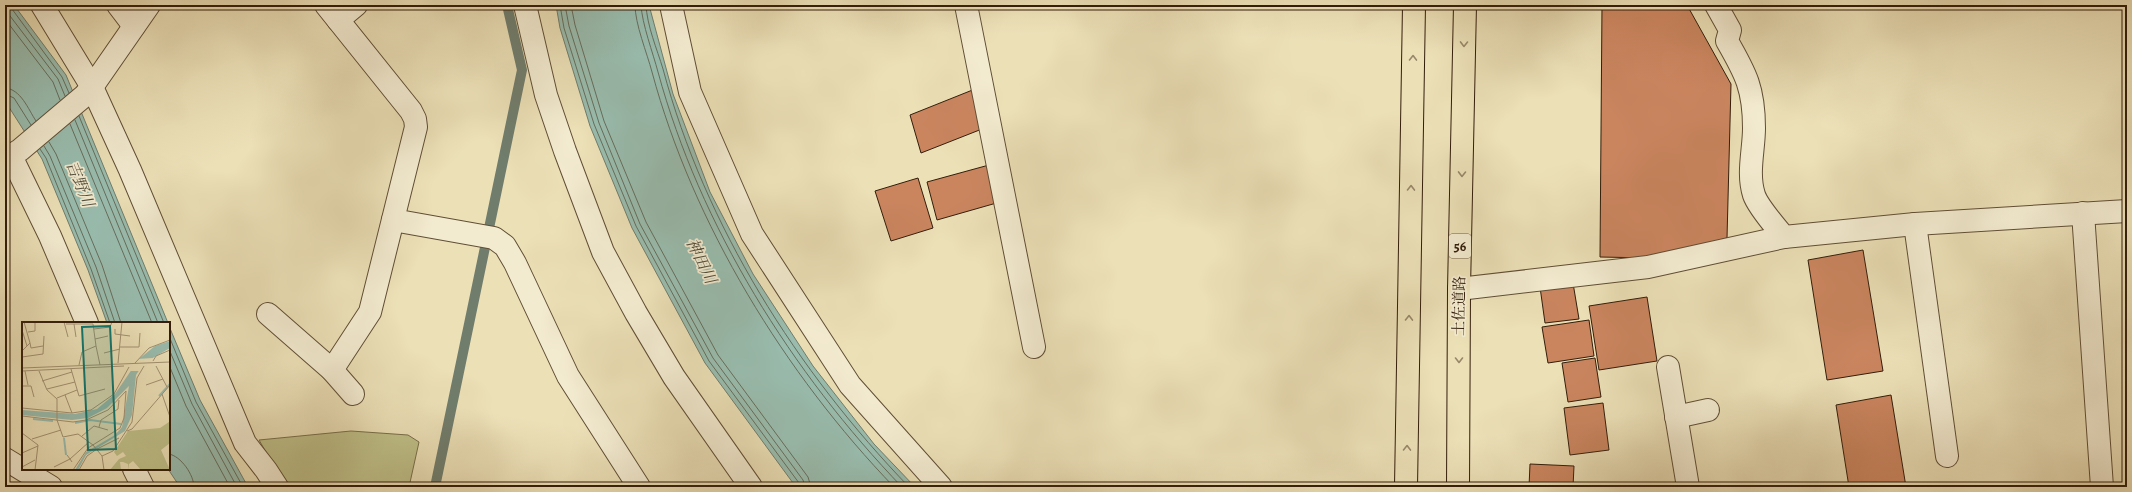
<svg xmlns="http://www.w3.org/2000/svg" width="2132" height="492" font-family="Alegreya,'Noto Serif JP',serif">
<style>
.green{fill:#bfc089;stroke:#786e4a}
.water{fill:#99bdaf;stroke:#707d6d}
.lines{fill:none;stroke-linecap:round;stroke-linejoin:round}
.shore{stroke:#666d5c;stroke-width:1}
.stream{stroke:#707d6d;stroke-width:10}
.building{fill:#ca855f;stroke:#321d0a}
.minor-casing{stroke:#604e35;stroke-width:24}
.trunk-casing{stroke:#321d0a;stroke-width:24}
.minor{stroke:#f3ebd0;stroke-width:22}
.trunk{stroke:#ece0b7;stroke-width:22}
.oneway{stroke:#988869}
.labels{text-anchor:middle;dominant-baseline:central;stroke-width:3.5;stroke-linejoin:round;paint-order:stroke}
.shield{fill:#f3ebd0;stroke:#6c5b45;stroke-width:1}
.shield-label{font-size:14px;font-weight:bold;fill:#321d0a}
.street-label{font-size:15px;fill:#321d0a;stroke:#f3ebd0}
.water-label{font-size:16px;font-style:italic;fill:#514d3c;stroke:#f3ebd0}
.inset-river{fill:none;stroke:#99bdaf;stroke-width:2}
.inset-road{fill:none;stroke:#a29272;stroke-width:1}
.view{fill:#0f766e;fill-opacity:0.15;stroke:#0f766e;stroke-width:2}
.inset-edge{fill:none;stroke:#321d0a;stroke-width:2}
</style>
<rect width="100%" height="100%" fill="#ece0b7"/>
<filter id="stains"><feTurbulence type="fractalNoise" baseFrequency=".005" numOctaves="4"/><feColorMatrix values="0 0 0 0 .2 0 0 0 0 .09 0 0 0 0 .02 0 0 0 .5 -.17"/></filter>
<radialGradient id="worn" r=".72"><stop offset=".6" stop-color="#630" stop-opacity="0"/><stop offset="1" stop-color="#630" stop-opacity=".3"/></radialGradient>
<path class="green" d="M351,431L408,435L419,442L409,487H291L273,464L259,440Z"/>
<g class="water">
<path d="M5,5H14L66,75L168,323H107L88,270L42,159L5,101Z"/>
<path d="M556,5H649L673,94L710,192L753,274L813,366L874,444L915,487H797L793,483L705,363L632,228L590,126L560,28Z"/>
<path d="M169,326L200,400L248,487H180L168,469Z"/>
</g>
<g class="lines">
<g class="shore">
<path d="M6,5L7,12L58,79L65,96"/>
<path d="M11,5L12,9L62,77L69,93"/>
<path d="M560,5L564,28L594,124L636,226L709,361L799,483V487"/>
<path d="M565,5L569,26L599,123L640,224L713,358L803,480L805,487"/>
<path d="M571,5L575,25L604,121L646,222L718,355L808,477L811,487"/>
<path d="M635,5C635,24 647,53 652,72C693,224 785,374 894,487"/>
<path d="M641,5C642,24 653,53 658,72C700,226 792,373 902,487"/>
<path d="M646,5C647,26 657,49 663,69C705,226 797,371 909,487"/>
<path d="M5,19L53,82L60,100"/>
<path d="M5,88C21,89 28,109 36,121"/>
<path d="M5,94L14,98L31,125"/>
<path d="M79,116L164,323"/>
<path d="M75,120L158,323"/>
<path d="M70,124L152,323"/>
<path d="M49,142L56,154L102,265L121,323"/>
<path d="M44,146L50,156L96,267L115,323"/>
<path d="M40,149L46,158L91,269L110,323"/>
<path d="M169,336L196,402L243,487"/>
<path d="M169,349L192,404L237,487"/>
<path d="M169,365L186,406L230,487"/>
<path d="M169,454C181,456 194,475 194,487"/>
</g>
<path class="stream" d="M435,487L522,70L507,5"/>
</g>
<g class="building">
<path d="M1602,5H1687L1731,84L1727,238L1651,258L1600,257Z"/>
<path d="M975,89L982,129L921,153L910,115Z"/>
<path d="M989,165L1000,202L937,220L927,182Z"/>
<path d="M918,178L933,228L891,241L875,191Z"/>
<path d="M1863,250L1883,371L1827,380L1808,260Z"/>
<path d="M1573,283L1579,319L1545,323L1540,287Z"/>
<path d="M1647,297L1657,361L1599,370L1589,306Z"/>
<path d="M1589,320L1594,356L1548,363L1542,327Z"/>
<path d="M1595,358L1601,397L1568,402L1562,363Z"/>
<path d="M1891,395L1906,487H1849L1836,405Z"/>
<path d="M1603,403L1609,450L1570,455L1564,408Z"/>
<path d="M1530,464L1574,466L1573,487H1529Z"/>
</g>
<g class="lines">
<g class="minor-casing">
<g id="minor">
<path d="M42,5L92,87L130,170L245,443L266,470L277,487"/>
<path d="M118,5L134,26"/>
<path d="M326,5L411,111L415,119L416,127L370,312L332,370"/>
<path d="M525,5L546,95L565,151L603,252L636,313L674,377L751,487"/>
<path d="M671,5L690,92L752,234L850,385L941,487"/>
<path d="M966,5L1034,347"/>
<path d="M1716,5L1730,30L1727,41C1746,74 1754,89 1754,128C1754,150 1747,173 1754,195C1758,207 1776,227 1784,237L1915,224L2127,211"/>
<path d="M338,20L356,5"/>
<path d="M11,156L50,236L87,323"/>
<path d="M5,159L20,150L84,96L92,87L149,5"/>
<path d="M2083,213L2102,487"/>
<path d="M393,220L494,238L505,246L515,263L568,376L639,487"/>
<path d="M1915,224L1947,456"/>
<path d="M1459,289L1648,267L1784,237"/>
<path d="M268,314L332,370L353,394"/>
<path d="M1668,367L1688,487"/>
<path d="M1676,417L1708,410"/>
<path d="M5,459L51,487"/>
<path d="M134,469L143,487"/>
</g>
</g>
<g class="trunk-casing">
<g id="trunk">
<path d="M1406,487L1414,5"/>
<path d="M1458,487L1459,289L1465,5"/>
</g>
</g>
<use href="#minor" class="minor"/>
<use href="#trunk" class="trunk"/>
</g>
<defs><path id="oneway-chevron" d="M-2-3.5L2.5 0L-2 3.5" fill="none" stroke-width="1.6" stroke-linecap="round" stroke-linejoin="round"/></defs>
<g class="oneway">
<use href="#oneway-chevron" transform="translate(1464 44) rotate(91)"/>
<use href="#oneway-chevron" transform="translate(1413 58) rotate(-89)"/>
<use href="#oneway-chevron" transform="translate(1462 174) rotate(91)"/>
<use href="#oneway-chevron" transform="translate(1411 188) rotate(-89)"/>
<use href="#oneway-chevron" transform="translate(1409 318) rotate(-89)"/>
<use href="#oneway-chevron" transform="translate(1459 360) rotate(90)"/>
<use href="#oneway-chevron" transform="translate(1407 448) rotate(-89)"/>
</g>
<g class="labels">
<rect class="shield" x="1449" y="234" width="22" height="24" rx="3"/>
<g class="shield-label">
<text x="1460" y="246">56</text>
</g>
<g class="street-label">
<text transform="translate(1459 306) rotate(-89)">土佐道路</text>
</g>
<g class="water-label">
<text transform="translate(80 184) rotate(68)">吉野川</text>
<text transform="translate(701 261) rotate(64)">神田川</text>
</g>
</g>
<g transform="translate(22 322)">
<rect width="148" height="148" fill="#ece0b7"/>
<path d="M147,96L148,121L139,128L148,148H119L111,139L107,142V148L106,142L101,140H98L99,148H88L97,137L104,134L101,130L95,134L92,130L106,109L138,106L147,100Z" fill="#bfc089"/>
<path d="M148,19V26L122,41L114,53L110,93L103,109L64,133L56,148H53L64,130L93,113L100,105L107,64L85,86L66,96L50,98L0,93V88L53,92L75,87L93,72L117,37L133,24Z" fill="#99bdaf"/>
<path d="M131,36L119,49H107L115,37Z" fill="#ece0b7"/>
<path class="inset-river" d="M137,74L148,62M11,97L31,99M53,101L68,98L99,102M42,116L44,133"/>
<path class="inset-road" d="M42,0L46,15M44,2H71L74,24L60,30L57,43M52,2L54,15M72,7L88,5L90,0M93,7V12L108,14M0,8L5,24M6,10L13,9V0M73,17L86,14M8,21L9,26L21,24M74,24L78,43M98,25H117L118,11M0,29L8,21L2,0M82,31L98,27M0,35L21,32L22,14M131,39L134,34L148,28M96,41L100,0M113,41L127,26L148,18M134,44L145,65M0,46L148,40M49,47L57,74L83,67M0,49L102,44M3,49L6,63M17,49L25,68L35,77V98L41,115L56,112L71,123L80,134L82,148M20,59L50,50M124,63L141,57M0,64H9L12,75M25,67L53,60M140,72L148,95M43,73L50,91M35,76L55,68M0,86L50,91L69,88L92,72L107,45M0,94L51,100L64,98L86,88L104,69M77,105L79,98L96,87L97,78M105,109L110,107L148,63M0,111L16,123L13,148M60,114L72,104L86,108M10,117L39,108M75,127L97,116M0,131L16,124M45,133L48,137L67,120M80,134L91,129L110,100L115,56L122,44M0,145L13,138M32,145L48,137L50,140M51,148L66,126L98,106L102,96L104,69M57,148L65,134L75,127"/>
<path class="view" d="M88,4L94,127L66,128L60,5Z"/>
<rect width="148" height="148" class="inset-edge"/>
</g>
<rect width="2132" height="492" fill="none" stroke="#ece0b7" stroke-width="20"/>
<rect x="6" y="6" width="2120" height="480" fill="none" stroke="#321d0a" stroke-width="2"/>
<rect x="10" y="10" width="2112" height="472" fill="none" stroke="#321d0a"/>
<rect width="100%" height="100%" filter="url(#stains)"/>
<rect width="100%" height="100%" fill="url(#worn)"/>
</svg>
